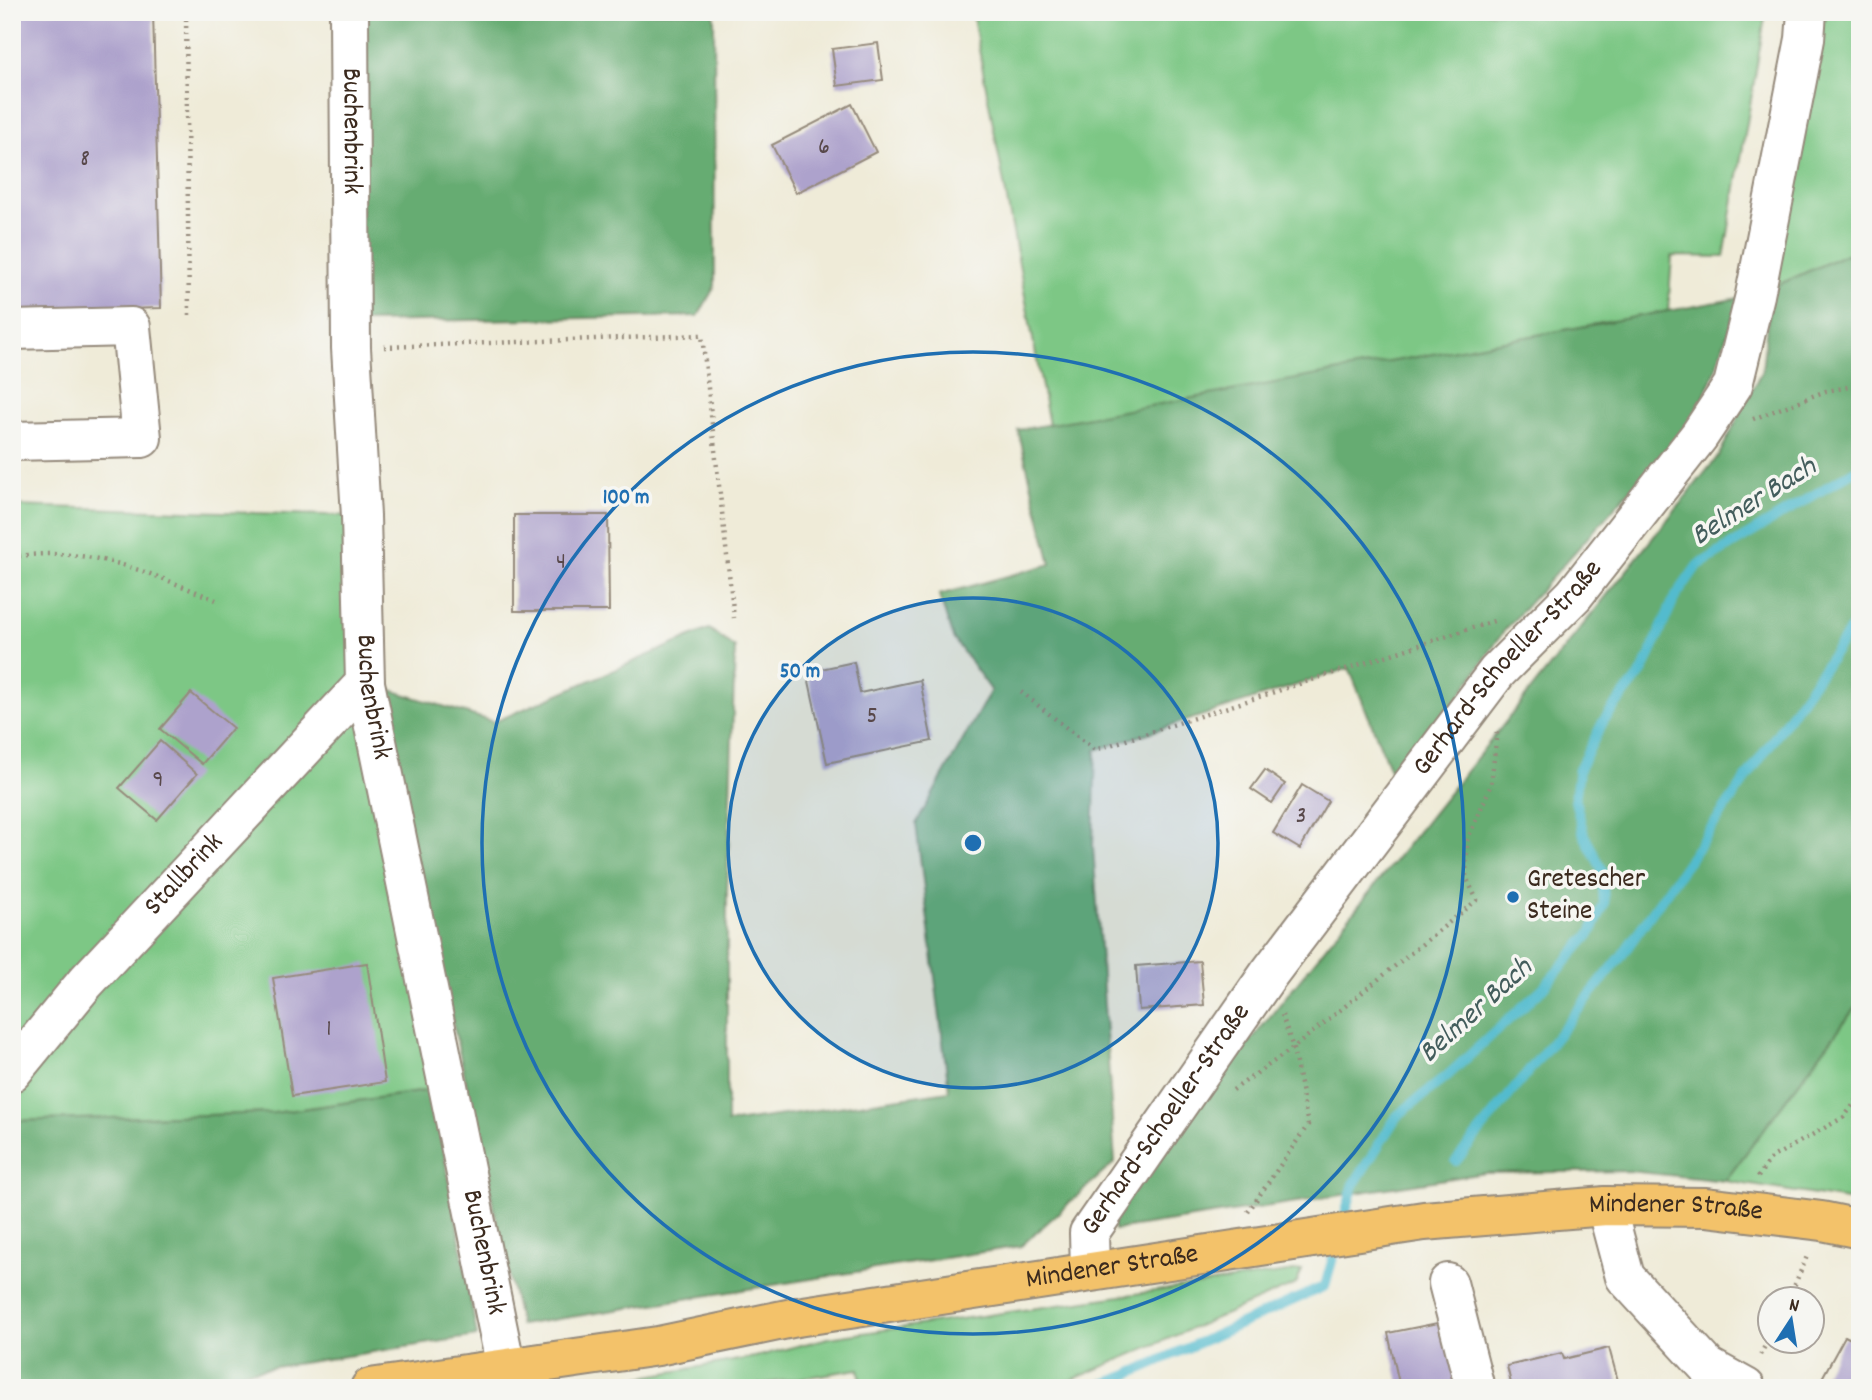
<svg xmlns="http://www.w3.org/2000/svg" width="1872" height="1400" font-family="Dekko,sans-serif">
<style>
.green{fill:#7dc785;stroke:#5c7852;stroke-width:2}
.forest{fill:#66ac72;stroke:#506b48;stroke-width:2}
.lines{fill:none;stroke-linecap:round;stroke-linejoin:round}
.stream{stroke:#52bbce;stroke-width:10}
.building{fill:#ada2cc}
.minor-casing{stroke:#958a7b;stroke-width:42}
.major-casing{stroke:#958a7b;stroke-width:42}
.path{stroke:#958a7b;stroke-width:4.5;stroke-dasharray:2 5;stroke-linecap:butt}
.minor{stroke:#fff;stroke-width:38}
.major{stroke:#f3c26a;stroke-width:38}
.ring{fill:none;stroke:#1f6fb2;stroke-width:3.5}
.poi-dot{fill:#1f6fb2;stroke:#f6f6f2;stroke-width:2.5}
.labels{text-anchor:middle;dominant-baseline:central;stroke-width:7;stroke-linejoin:round;paint-order:stroke}
.number-label{font-size:24px;fill:#58484a}
.street-label{font-size:28px;fill:#3b2a1e;stroke:#f6f6f2}
.poi-label{font-size:28px;fill:#3b2a1e;stroke:#f6f6f2;text-anchor:start}
.water-label{font-size:30px;font-style:italic;fill:#435d5c;stroke:#f6f6f2}
.centre{fill:#1f6fb2;stroke:#f6f6f2;stroke-width:3.5}
.ring-label{font-size:21px;text-anchor:middle;font-weight:bold;fill:#1f6fb2;stroke:#f6f6f2;stroke-width:7;stroke-linejoin:round;paint-order:stroke}
</style>
<rect width="100%" height="100%" fill="#f6f6f2"/>
<filter id="ink" filterUnits="userSpaceOnUse"><feTurbulence type="fractalNoise" baseFrequency=".0143" numOctaves="2"/><feDisplacementMap in="SourceGraphic" scale="14" xChannelSelector="R" yChannelSelector="G"/><feConvolveMatrix kernelMatrix="1 2 1 2 8 2 1 2 1" color-interpolation-filters="sRGB"/></filter>
<filter id="wash" filterUnits="userSpaceOnUse"><feTurbulence type="fractalNoise" baseFrequency=".00686" numOctaves="4" result="noise"/><feDisplacementMap in="SourceGraphic" scale="28" xChannelSelector="R" yChannelSelector="G"/><feGaussianBlur stdDeviation="1.57" result="paint"/><feColorMatrix in="noise" values="0 0 0 0 0 0 0 0 0 0 0 0 0 0 0 0 0 1.4 0 .05"/><feComposite in="paint" operator="in"/></filter>
<g filter="url(#wash)">
<rect width="100%" height="100%" fill="#efebd8"/>
<g class="green">
<path d="M972,12H1766L1724,257L1672,256L1668,311L1049,425Z"/>
<path d="M1824,12H1860V248L1771,288Z"/>
<path d="M12,506L361,516L433,1090L274,1113L12,1121Z"/>
<path d="M1860,1001V1202L1725,1181Z"/>
<path d="M1302,1270L1296,1284L1053,1388H862L859,1369L736,1388H581L755,1357L828,1338Z"/>
</g>
<g class="forest">
<path d="M358,12H714L715,286L698,316L363,322Z"/>
<path d="M1860,248V1001L1725,1181L1629,1171L1485,1173L1114,1230L1113,1213L1719,455L1762,370L1771,288Z"/>
<path d="M1739,298L1712,380L1692,421L1504,631L1397,787L1349,668L1096,750L1093,846L1115,1162L1021,1246L520,1325L378,686L494,722L709,629L735,648L727,891V1123L949,1091L916,824L991,690L953,638L939,595L1051,564L1018,430Z"/>
<path d="M433,1090L477,1336L138,1388H12V1121L274,1113Z"/>
</g>
<g class="lines">
<g class="stream">
<path d="M1456,1161L1620,958L1860,616"/>
<path d="M1342,1225L1354,1184L1397,1116L1447,1076L1542,989L1591,933L1604,904L1602,869L1584,835L1575,800L1579,769L1604,720L1643,671L1674,599L1697,566L1860,467"/>
<path d="M1093,1388L1125,1376L1325,1286L1337,1243"/>
</g>
</g>
<g id="blocks">
<g class="building">
<path d="M12,12H153L161,308L12,312Z"/>
<path d="M878,43L883,80L837,86L832,49Z"/>
<path d="M852,104L876,152L796,193L772,145Z"/>
<path d="M514,515H608L609,611H514Z"/>
<path d="M854,662L860,693L920,680L932,741L827,763L807,672Z"/>
<path d="M191,693L233,728L202,764L160,729Z"/>
<path d="M160,741L197,774L157,820L119,788Z"/>
<path d="M1265,770L1285,784L1272,803L1251,789Z"/>
<path d="M1302,785L1328,801L1300,849L1273,833Z"/>
<path d="M1200,961L1204,1005L1139,1010L1136,966Z"/>
<path d="M367,963L385,1082L292,1096L273,978Z"/>
<path d="M1448,1321L1462,1388H1400L1388,1333Z"/>
<path d="M1845,1336L1860,1344V1388H1834L1821,1380Z"/>
<path d="M1609,1348L1620,1388H1512L1507,1366L1562,1353L1564,1359Z"/>
</g>
</g>
</g>
<g filter="url(#ink)">
<use href="#blocks" fill-opacity="0" stroke="#958a7b" stroke-width="2"/>
<g class="lines">
<g class="minor-casing">
<g id="minor">
<path id="s1" d="M349,12L351,348L361,516L365,683L506,1368V1388"/>
<path d="M12,330L131,327L142,438L12,441"/>
<path id="s2" d="M12,1072L85,983L365,683"/>
<path d="M1606,1206L1625,1277L1708,1367L1746,1388"/>
<path id="s3" d="M1090,1271L1089,1233L1268,975L1497,672L1574,595L1699,436L1733,385L1755,295L1805,39L1807,12"/>
<path d="M1448,1283L1475,1388"/>
</g>
</g>
<g class="major-casing">
<g id="major">
<path id="s4" d="M370,1388L658,1346L797,1317L1424,1221L1606,1206L1706,1207L1822,1221L1860,1229"/>
</g>
</g>
<g class="path">
<path d="M186,12L189,316"/>
<path d="M384,347L702,335L734,618"/>
<path d="M1753,419L1826,391L1860,385"/>
<path d="M12,557C89,545 147,572 216,600"/>
<path d="M1021,692L1095,750L1497,620"/>
<path d="M1233,1090L1293,1048L1477,900L1466,877L1467,841L1491,785L1497,732"/>
<path d="M1758,1177L1771,1158L1844,1117L1860,1096"/>
<path d="M1248,1212L1308,1125L1293,1048L1282,1015"/>
<path d="M1789,1298L1808,1254"/>
<path d="M1760,1355L1770,1337"/>
</g>
<use href="#minor" class="minor"/>
<use href="#major" class="major"/>
</g>
</g>
<circle cx="973" cy="843" r="245" fill="#1f6fb2" fill-opacity=".12"/>
<g class="ring">
<circle cx="973" cy="843" r="245"/>
<circle cx="973" cy="843" r="491"/>
</g>
<circle class="poi-dot" cx="1513" cy="897" r="7"/>
<g class="labels">
<g class="number-label">
<text x="824" y="148">6</text>
<text x="85" y="160">8</text>
<text x="561" y="563">4</text>
<text x="872" y="717">5</text>
<text x="158" y="781">9</text>
<text x="1301" y="817">3</text>
<text x="329" y="1030">1</text>
</g>
<g class="street-label">
<text stroke="none"><textPath href="#s1" startOffset="119">Buchenbrink</textPath></text>
<text stroke="none"><textPath href="#s3" startOffset="742">Gerhard-Schoeller-Straße</textPath></text>
<text stroke="none"><textPath href="#s1" startOffset="686">Buchenbrink</textPath></text>
<text stroke="none"><textPath href="#s2" startOffset="262">Stallbrink</textPath></text>
<text stroke="none"><textPath href="#s3" startOffset="175">Gerhard-Schoeller-Straße</textPath></text>
<text stroke="none"><textPath href="#s4" startOffset="1320">Mindener Straße</textPath></text>
<text stroke="none"><textPath href="#s1" startOffset="1253">Buchenbrink</textPath></text>
<text stroke="none"><textPath href="#s4" startOffset="752">Mindener Straße</textPath></text>
</g>
<g class="poi-label">
<text x="1527" y="881">Gretescher<tspan x="1527" dy="32">Steine</tspan></text>
</g>
<g class="water-label">
<text transform="translate(1755 503) rotate(-32)">Belmer Bach</text>
<text transform="translate(1477 1012) rotate(-42)">Belmer Bach</text>
</g>
</g>
<circle cx="973" cy="843" r="10" class="centre"/>
<g class="ring-label">
<text x="626" y="503">100 m</text>
<text x="800" y="677">50 m</text>
</g>
<rect width="1872" height="1400" fill="none" stroke="#f6f6f2" stroke-width="42"/>
<g transform="translate(1791 1320) rotate(12)"><circle r="33" fill="#f6f6f2" stroke="#aba49d" stroke-width="2"/>
<path d="M0-5L12 26L0 18L-12 26Z" fill="#1f6fb2"/>
<text y="-10" font-size="19" font-weight="bold" text-anchor="middle" fill="#3b2a1e">N</text>
</g>
</svg>
